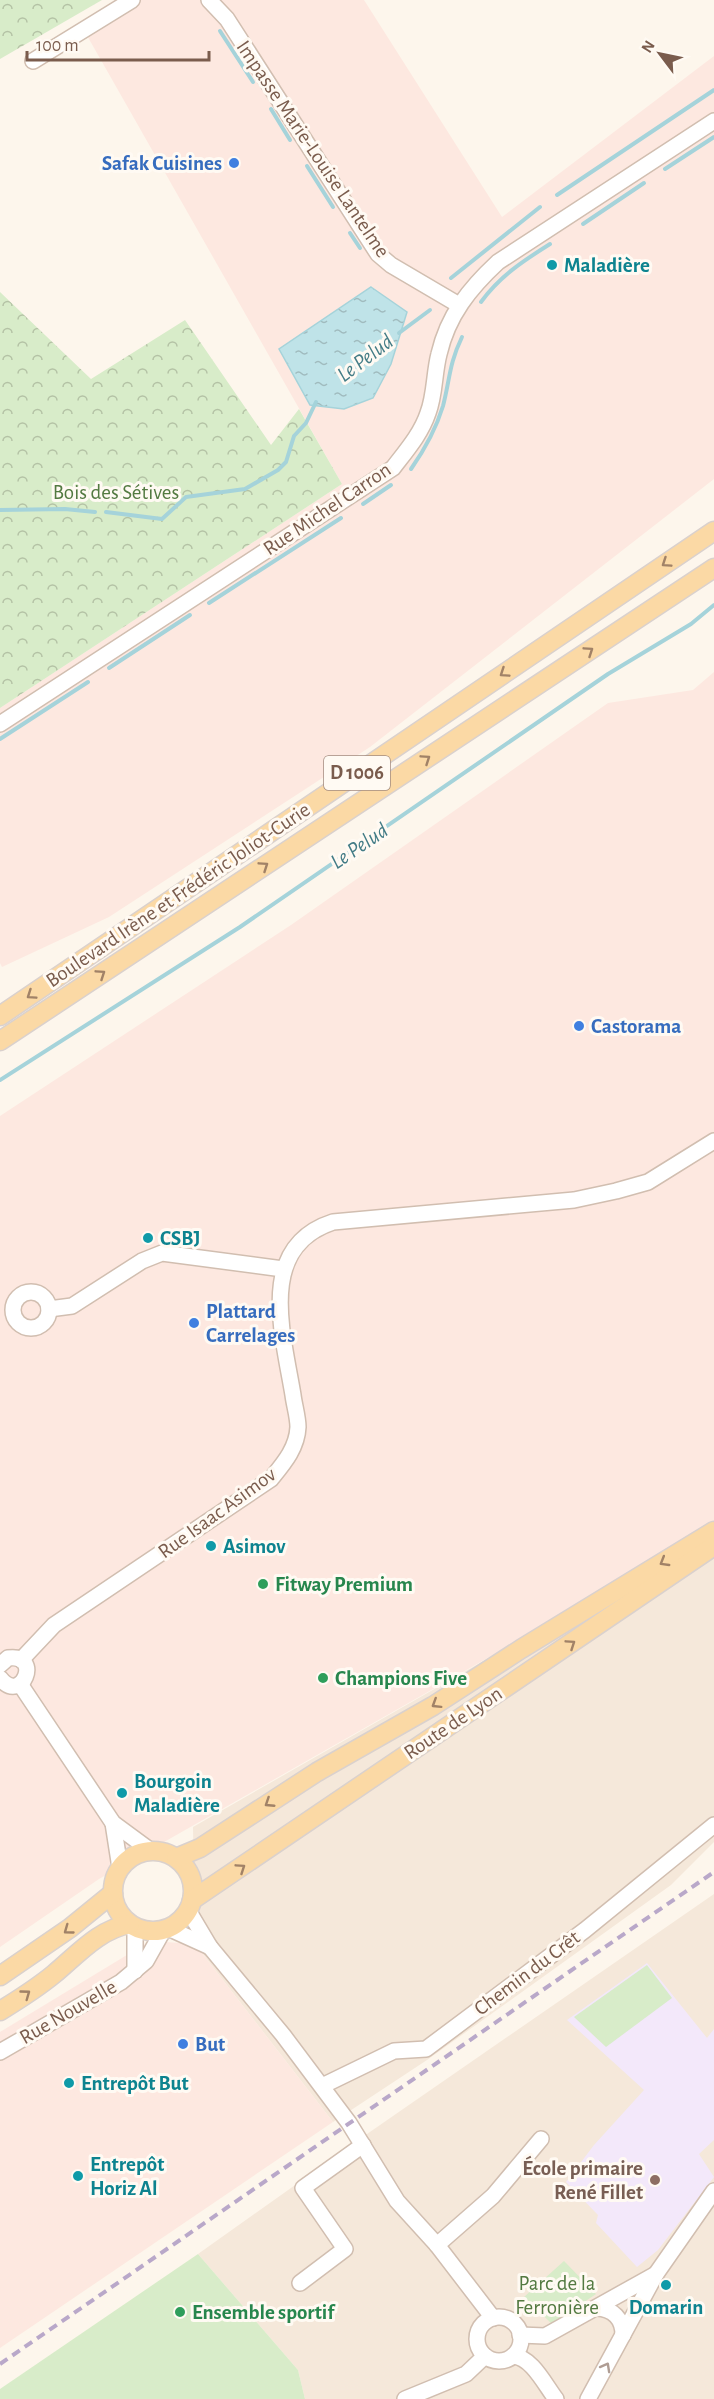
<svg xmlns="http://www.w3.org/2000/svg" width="714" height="2399" font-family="'Alegreya Sans',sans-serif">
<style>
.residential{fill:#f5e8da}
.commercial{fill:#fde8e0}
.education{fill:#f3e8fa}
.forest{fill:url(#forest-crowns)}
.park{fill:#d8ecc9}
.water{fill:url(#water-ripples);stroke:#a5d3da;stroke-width:1.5}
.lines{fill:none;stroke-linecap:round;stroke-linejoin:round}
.stream{stroke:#a5d3da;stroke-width:4}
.minor-casing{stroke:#d1beb0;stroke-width:18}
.major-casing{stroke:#dad1cd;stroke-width:21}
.minor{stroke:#fff;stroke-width:15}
.major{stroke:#fbd9a5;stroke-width:18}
.rail{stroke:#b9a8c9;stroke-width:4;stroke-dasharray:9 6;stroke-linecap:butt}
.oneway{stroke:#a18267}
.oneway2{stroke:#af9d94}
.shop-dot{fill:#3f7fe0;stroke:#fffaf3;stroke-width:2}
.culture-dot{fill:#0f9aa8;stroke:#fffaf3;stroke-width:2}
.leisure-dot{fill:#2e9e5b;stroke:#fffaf3;stroke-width:2}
.education-dot{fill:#8d6e63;stroke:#fffaf3;stroke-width:2}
.labels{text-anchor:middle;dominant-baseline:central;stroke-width:6;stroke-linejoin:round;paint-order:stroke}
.shield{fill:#fffaf3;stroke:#a28b7f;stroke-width:1.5}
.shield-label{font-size:20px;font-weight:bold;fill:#7a5c4d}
.street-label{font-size:21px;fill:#7a5c4d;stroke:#fffaf3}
.shop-label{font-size:21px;font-weight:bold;fill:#366cbe;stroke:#fffaf3;text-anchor:start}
.culture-label{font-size:21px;font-weight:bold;fill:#0d838f;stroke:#fffaf3;text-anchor:start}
.park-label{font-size:21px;fill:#537a41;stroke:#fffaf3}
.leisure-label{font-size:21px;font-weight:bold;fill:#27864d;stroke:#fffaf3;text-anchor:start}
.education-label{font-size:21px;font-weight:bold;fill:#785e54;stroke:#fffaf3;text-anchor:end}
.water-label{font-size:22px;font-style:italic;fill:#437c86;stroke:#fffaf3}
</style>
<defs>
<pattern id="forest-crowns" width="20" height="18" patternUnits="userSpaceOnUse" patternTransform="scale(1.5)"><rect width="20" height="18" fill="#d8ecc9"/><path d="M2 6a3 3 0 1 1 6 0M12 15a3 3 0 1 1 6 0" fill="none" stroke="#b4c2a5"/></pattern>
<pattern id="water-ripples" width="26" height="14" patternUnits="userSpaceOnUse" patternTransform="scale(1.5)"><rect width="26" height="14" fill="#bfe3e8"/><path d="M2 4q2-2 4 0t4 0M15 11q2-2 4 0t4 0" fill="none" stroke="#a0bbbe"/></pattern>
</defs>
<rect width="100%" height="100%" fill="#fdf6ec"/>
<g class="residential">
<path d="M714,1525V1842L671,1885L427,2060L333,2122L195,1944L193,1827L595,1597Z"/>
<path d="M714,1894V2399H305L298,2370L198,2254L367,2134Z"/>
</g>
<g class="commercial">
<path d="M136,0H364L502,217L714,56V479L370,747L109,917L2,967L0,963V708L342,484L85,32Z"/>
<path d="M714,672V1525L595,1597L99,1879L0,1947V1116L291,925L608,703L693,690Z"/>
<path d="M150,1941L195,1944L333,2122L0,2348V2032Z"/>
</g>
<path class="education" d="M647,1963L707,2038L714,2029V2140L699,2154L714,2177L658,2250L637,2267L596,2223L598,2215L566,2182L594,2145L644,2090L567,2020Z"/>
<g class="forest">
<path d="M0,0H102L0,59Z"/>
<path d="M0,292L91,379L185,320L271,445L299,409L342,484L0,708Z"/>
</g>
<g class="park">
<path d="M647,1965L672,1998L606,2047L574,2017Z"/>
<path d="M198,2254L298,2370L305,2399H0V2389Z"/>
<path d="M564,2261L596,2294L552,2324L524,2297Z"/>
</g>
<path class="water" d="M371,287L407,312L391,364L373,398L344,409L310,405L279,349Z"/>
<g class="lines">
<g class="stream">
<path d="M220,31L253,82"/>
<path d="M271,109L290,140"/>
<path d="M307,166L333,207"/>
<path d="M665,169L714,137"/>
<path d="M557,195L714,90"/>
<path d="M583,224L644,183"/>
<path d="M350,233L360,248"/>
<path d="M451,278L540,207"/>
<path d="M481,302C500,276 523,261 550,244"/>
<path d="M399,333L430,310"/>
<path d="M411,469C425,449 436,429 443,406C450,379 449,364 462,337"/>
<path d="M363,504L391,485"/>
<path d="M0,510L65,509L95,512"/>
<path d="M106,512L162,519L186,497L245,489L278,470L286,462L294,436L306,423L316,402"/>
<path d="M209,603L341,518"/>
<path d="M109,668L190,615"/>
<path d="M0,739L88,682"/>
<path d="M0,1080L240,927L608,674L691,624L714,605"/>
</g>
<g class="minor-casing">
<g id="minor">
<path d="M209,0L227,19L378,254L391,265L459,305"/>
<path d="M33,61L132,0"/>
<path d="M0,724L393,468C406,451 421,434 428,413C435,395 434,373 439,354C448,315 470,288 498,262L714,121"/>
<circle cx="31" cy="1310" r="18"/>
<path d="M49,1309L72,1306L142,1261L162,1253L283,1269"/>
<path d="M21,1660L54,1625L271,1479C284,1463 297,1448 298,1427C298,1417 294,1404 293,1395C283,1334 256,1247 333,1222L574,1200L616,1191L648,1182L714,1141"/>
<path d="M0,1665L8,1658C43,1653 22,1706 0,1678"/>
<path d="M20,1684L113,1823L151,1851"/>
<path d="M113,1823L120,1868"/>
<path d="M188,1910L210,1947L283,2035L349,2123L397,2201L437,2245L493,2318"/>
<path d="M168,1928L210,1947"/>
<path d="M135,1971V1927"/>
<path d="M0,2052L121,1982L146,1961L164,1929"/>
<path d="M322,2086L394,2051L426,2049L585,1930L714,1825"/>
<path d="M437,2245L493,2196L541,2139"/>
<path d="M300,2283L345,2249L303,2188L363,2145"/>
<path d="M597,2308C613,2309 623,2319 623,2335"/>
<circle cx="499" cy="2339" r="22"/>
<path d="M520,2335L545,2336L656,2274"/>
<path d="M513,2356C532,2357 545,2385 556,2399"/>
<path d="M405,2399L466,2374L485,2356"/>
<path d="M588,2399L656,2274L714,2191"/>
</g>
</g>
<g class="major-casing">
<g id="major">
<path d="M0,1016L714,531"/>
<path d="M0,1041L714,568"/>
<circle cx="153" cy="1891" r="40"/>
<path d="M176,1858L200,1848L317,1772L433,1706L521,1649L714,1531"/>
<path d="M192,1900L714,1546"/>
<path d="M0,1976L70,1928L113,1893"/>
<path d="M0,2011C18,2000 37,1988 54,1974C77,1955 99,1929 130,1924"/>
</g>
</g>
<use href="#minor" class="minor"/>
<use href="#major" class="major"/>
<path class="rail" d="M0,2364L714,1872"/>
</g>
<defs><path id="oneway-chevron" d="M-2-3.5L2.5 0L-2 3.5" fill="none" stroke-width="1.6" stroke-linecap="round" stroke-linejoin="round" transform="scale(1.5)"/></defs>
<g class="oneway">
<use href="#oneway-chevron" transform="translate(666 563) rotate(146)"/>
<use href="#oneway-chevron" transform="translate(589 651) rotate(-34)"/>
<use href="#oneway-chevron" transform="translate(504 673) rotate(146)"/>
<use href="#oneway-chevron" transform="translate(426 759) rotate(-34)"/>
<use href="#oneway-chevron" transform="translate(264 866) rotate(-34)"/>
<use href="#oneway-chevron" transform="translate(101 974) rotate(-34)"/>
<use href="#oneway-chevron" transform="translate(31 995) rotate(146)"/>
<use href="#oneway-chevron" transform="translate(664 1562) rotate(149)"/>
<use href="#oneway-chevron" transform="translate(571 1644) rotate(-34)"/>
<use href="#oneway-chevron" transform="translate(436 1704) rotate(148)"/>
<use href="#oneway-chevron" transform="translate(269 1803) rotate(147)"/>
<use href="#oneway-chevron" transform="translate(241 1868) rotate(-34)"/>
<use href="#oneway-chevron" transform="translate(68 1930) rotate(144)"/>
<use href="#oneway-chevron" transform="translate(26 1994) rotate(-36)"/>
</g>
<use class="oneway2" href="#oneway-chevron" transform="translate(606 2367) rotate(-61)"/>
<g class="shop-dot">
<circle cx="234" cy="163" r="6"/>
<circle cx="579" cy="1026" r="6"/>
<circle cx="194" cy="1323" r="6"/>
<circle cx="183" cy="2044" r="6"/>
</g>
<g class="culture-dot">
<circle cx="552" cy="265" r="6"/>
<circle cx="148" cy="1238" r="6"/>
<circle cx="211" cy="1546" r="6"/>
<circle cx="122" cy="1793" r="6"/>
<circle cx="69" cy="2083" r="6"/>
<circle cx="78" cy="2176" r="6"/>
<circle cx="666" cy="2285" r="6"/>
</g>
<g class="leisure-dot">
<circle cx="263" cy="1584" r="6"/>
<circle cx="323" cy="1678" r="6"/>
<circle cx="180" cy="2312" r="6"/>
</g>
<circle class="education-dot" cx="655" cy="2180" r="6"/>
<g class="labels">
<rect class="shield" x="324" y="756" width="66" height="34" rx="4.5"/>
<g class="shield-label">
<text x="357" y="773">D 1006</text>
</g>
<g class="street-label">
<text transform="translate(313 149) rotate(56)">Impasse Marie-Louise Lantelme</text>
<text transform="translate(327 509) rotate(-34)">Rue Michel Carron</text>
<text transform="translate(178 895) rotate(-34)">Boulevard Irène et Frédéric Joliot-Curie</text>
<text transform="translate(217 1513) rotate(-36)">Rue Isaac Asimov</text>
<text transform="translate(453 1723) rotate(-34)">Route de Lyon</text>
<text transform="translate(527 1973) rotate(-37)">Chemin du Crêt</text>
<text transform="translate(68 2012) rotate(-30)">Rue Nouvelle</text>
</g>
<g class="shop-label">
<text x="222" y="163" text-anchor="end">Safak Cuisines</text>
<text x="591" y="1026">Castorama</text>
<text x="206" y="1311">Plattard<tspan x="206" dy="24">Carrelages</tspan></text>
<text x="195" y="2044">But</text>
</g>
<g class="culture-label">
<text x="564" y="265">Maladière</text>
<text x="160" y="1238">CSBJ</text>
<text x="223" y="1546">Asimov</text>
<text x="134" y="1781">Bourgoin<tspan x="134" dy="24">Maladière</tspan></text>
<text x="81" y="2083">Entrepôt But</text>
<text x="90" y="2164">Entrepôt<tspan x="90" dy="24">Horiz Al</tspan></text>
<text x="666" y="2307" text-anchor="middle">Domarin</text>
</g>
<g class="park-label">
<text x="116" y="492">Bois des Sétives</text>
<text x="557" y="2283">Parc de la<tspan x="557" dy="24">Ferronière</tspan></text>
</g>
<g class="leisure-label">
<text x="275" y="1584">Fitway Premium</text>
<text x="335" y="1678">Champions Five</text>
<text x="192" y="2312">Ensemble sportif</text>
</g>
<g class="education-label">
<text x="643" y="2168">École primaire<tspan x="643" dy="24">René Fillet</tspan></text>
</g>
<g class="water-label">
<text transform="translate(365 358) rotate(-37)">Le Pelud</text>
<text transform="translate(359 846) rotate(-34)">Le Pelud</text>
</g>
</g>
<g transform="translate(660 54) rotate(302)" stroke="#fffaf3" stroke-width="4.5" paint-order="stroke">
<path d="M0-4.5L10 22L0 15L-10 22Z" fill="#7a5c4d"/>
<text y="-9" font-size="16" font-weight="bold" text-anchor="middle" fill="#7a5c4d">N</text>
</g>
<path d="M27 51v9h182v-9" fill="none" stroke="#7a5c4d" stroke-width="3"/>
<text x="36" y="51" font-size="18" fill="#7a5c4d" stroke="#fffaf3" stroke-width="4.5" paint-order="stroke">100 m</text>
</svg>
